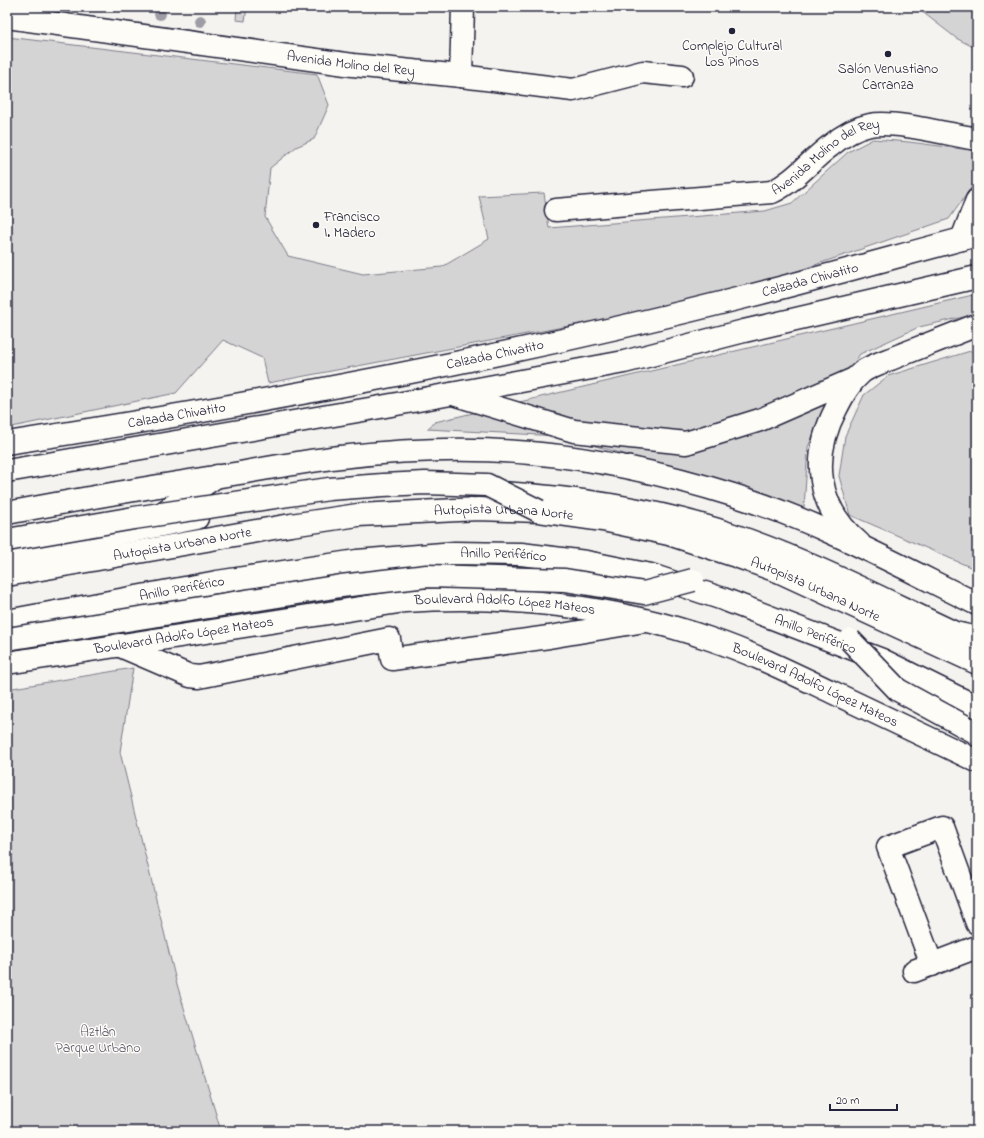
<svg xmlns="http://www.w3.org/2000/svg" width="984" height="1138" font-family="'Indie Flower',sans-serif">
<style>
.green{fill:#d5d4d5;stroke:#7c7b88}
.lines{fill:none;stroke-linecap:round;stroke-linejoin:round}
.minor-casing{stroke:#22223b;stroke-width:25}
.major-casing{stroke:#22223b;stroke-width:25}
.highway-casing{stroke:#22223b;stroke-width:25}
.minor{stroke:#fdfcf7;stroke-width:22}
.major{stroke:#fdfcf7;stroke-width:22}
.highway{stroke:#fdfcf7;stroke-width:22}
.highway-bridge-casing{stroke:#22223b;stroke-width:25;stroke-linecap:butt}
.highway-bridge{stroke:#fdfcf7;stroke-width:22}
.tree{fill:#9e9da5}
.poi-dot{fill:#22223b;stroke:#fdfcf7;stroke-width:1.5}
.labels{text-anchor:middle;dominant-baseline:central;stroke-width:3;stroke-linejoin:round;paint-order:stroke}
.poi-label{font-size:14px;fill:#22223b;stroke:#fdfcf7}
.street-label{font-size:14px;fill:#22223b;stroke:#fdfcf7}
.park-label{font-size:14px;fill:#585769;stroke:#fdfcf7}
</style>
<rect width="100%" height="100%" fill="#f4f3ef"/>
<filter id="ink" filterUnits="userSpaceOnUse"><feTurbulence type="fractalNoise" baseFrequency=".025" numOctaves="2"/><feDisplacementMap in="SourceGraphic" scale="8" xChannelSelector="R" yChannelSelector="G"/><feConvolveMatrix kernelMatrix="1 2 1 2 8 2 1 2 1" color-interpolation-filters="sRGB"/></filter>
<g filter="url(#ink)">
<g class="green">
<path d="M237,7H247L245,21L236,20Z"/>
<path d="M916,7H977V49L956,38Z"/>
<path d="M7,37L317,74L329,105L314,139L296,147L270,168L265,217L288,256L363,274L442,267L489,239L479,196L544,193L549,228L765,211L792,203L848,152L873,139L909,142L977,151V172L971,188L949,219L777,278L637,313L268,383L262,358L223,340L176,393L7,428Z"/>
<path d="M977,294V314L919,327L860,354L825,408L808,447L804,508L769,494L559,436L427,429L435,422Z"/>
<path d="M977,349V570L850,515L839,476L845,436L864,395L888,376Z"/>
<path d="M133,668L120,752L176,981L221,1131H7V689Z"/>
</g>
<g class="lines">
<g class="minor-casing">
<g id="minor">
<path id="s1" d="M7,17L353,65L461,76L573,90L643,72L682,76"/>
<path d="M461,76L463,7"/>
<path id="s2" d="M556,210L772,192C795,181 810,161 830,146C842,136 855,128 870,125C895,120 951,135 977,139"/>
<path d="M962,239L977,200"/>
<path d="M453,394L574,431L686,443L760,420L854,379"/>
<path d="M118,645L190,676L199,677L389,639L392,659L549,637L645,621"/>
<path d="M932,965L888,847L942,827L977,923"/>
<path d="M914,971L977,947"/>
</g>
</g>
<g class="major-casing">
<g id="major">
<path id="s3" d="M7,443C253,405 499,359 741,298C820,278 898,256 977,235"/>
<path d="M7,471L375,408L624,362L744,331L977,277"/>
<path d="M7,513C85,498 162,485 240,473C273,467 307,461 340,457C403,450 468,447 531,453C599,459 669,475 733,495C818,521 898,565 977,604"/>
<path d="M859,543C816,507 811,457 836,409C843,395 850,382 862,372C872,365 886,361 898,356C924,346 951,335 977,325"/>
<path id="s4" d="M7,663L405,601C505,594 615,606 710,639C752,653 792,673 832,692C880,715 929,738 977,761"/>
</g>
</g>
<g class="highway-casing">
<g id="highway">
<path d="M502,493C579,498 660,510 733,535C810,561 882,599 955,633L977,638"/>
<path d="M158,516L217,476"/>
<path d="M7,556L197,518"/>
<path id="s5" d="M7,575L291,525L358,515L478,509L539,511L603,520L669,534L733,555L780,572L977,663"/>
<path id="s6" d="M7,621L217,582L357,561L455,553L521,554L586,562L651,575L723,599L882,660L977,707"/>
</g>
</g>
<use href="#minor" class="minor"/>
<use href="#major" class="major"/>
<use href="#highway" class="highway"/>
<g class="highway-bridge-casing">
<g id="highway-bridge">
<path d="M7,540L134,518L329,489L383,485L425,483L487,485L539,511"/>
<path d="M7,639L341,586L427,576L565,580L644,593L693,580"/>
<path d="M850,640L898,690L977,733"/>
</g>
</g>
<use href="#highway-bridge" class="highway-bridge"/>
</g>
<g class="tree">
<circle cx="160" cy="14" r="6"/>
<circle cx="200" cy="21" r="6"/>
</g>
</g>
<g class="poi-dot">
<circle cx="732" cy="31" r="4"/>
<circle cx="888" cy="54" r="4"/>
<circle cx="316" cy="225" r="4"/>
</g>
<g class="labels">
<g class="poi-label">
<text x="732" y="46">Complejo Cultural<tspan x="732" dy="16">Los Pinos</tspan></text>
<text x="888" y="69">Salón Venustiano<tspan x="888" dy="16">Carranza</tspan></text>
<text x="324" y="217" text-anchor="start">Francisco<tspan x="324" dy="16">I. Madero</tspan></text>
</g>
<g class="street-label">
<text stroke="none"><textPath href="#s1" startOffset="347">Avenida Molino del Rey</textPath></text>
<text stroke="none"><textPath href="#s2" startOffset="282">Avenida Molino del Rey</textPath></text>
<text stroke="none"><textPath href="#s3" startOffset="820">Calzada Chivatito</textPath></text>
<text stroke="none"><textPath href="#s3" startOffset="496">Calzada Chivatito</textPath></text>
<text stroke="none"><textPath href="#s3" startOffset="172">Calzada Chivatito</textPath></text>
<text stroke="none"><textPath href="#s5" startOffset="502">Autopista Urbana Norte</textPath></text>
<text stroke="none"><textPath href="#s5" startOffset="178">Autopista Urbana Norte</textPath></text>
<text stroke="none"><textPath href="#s6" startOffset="502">Anillo Periférico</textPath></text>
<text stroke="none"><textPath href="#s6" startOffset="178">Anillo Periférico</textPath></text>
<text stroke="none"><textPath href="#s5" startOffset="826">Autopista Urbana Norte</textPath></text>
<text stroke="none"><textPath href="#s4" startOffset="503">Boulevard Adolfo López Mateos</textPath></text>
<text stroke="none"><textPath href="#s6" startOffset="826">Anillo Periférico</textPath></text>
<text stroke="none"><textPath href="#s4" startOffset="179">Boulevard Adolfo López Mateos</textPath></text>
<text stroke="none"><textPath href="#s4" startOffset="827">Boulevard Adolfo López Mateos</textPath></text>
</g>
<g class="park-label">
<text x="98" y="1032">Aztlán<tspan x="98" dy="16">Parque Urbano</tspan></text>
</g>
</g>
<rect width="984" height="1138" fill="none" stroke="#fdfcf7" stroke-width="24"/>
<rect x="12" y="12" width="960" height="1114" fill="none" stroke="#22223b" stroke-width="1.5" filter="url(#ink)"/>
<path d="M830 1104v6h67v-6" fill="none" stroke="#22223b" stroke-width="2"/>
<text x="836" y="1104" font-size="12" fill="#22223b" stroke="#fdfcf7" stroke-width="3" paint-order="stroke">20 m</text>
</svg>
